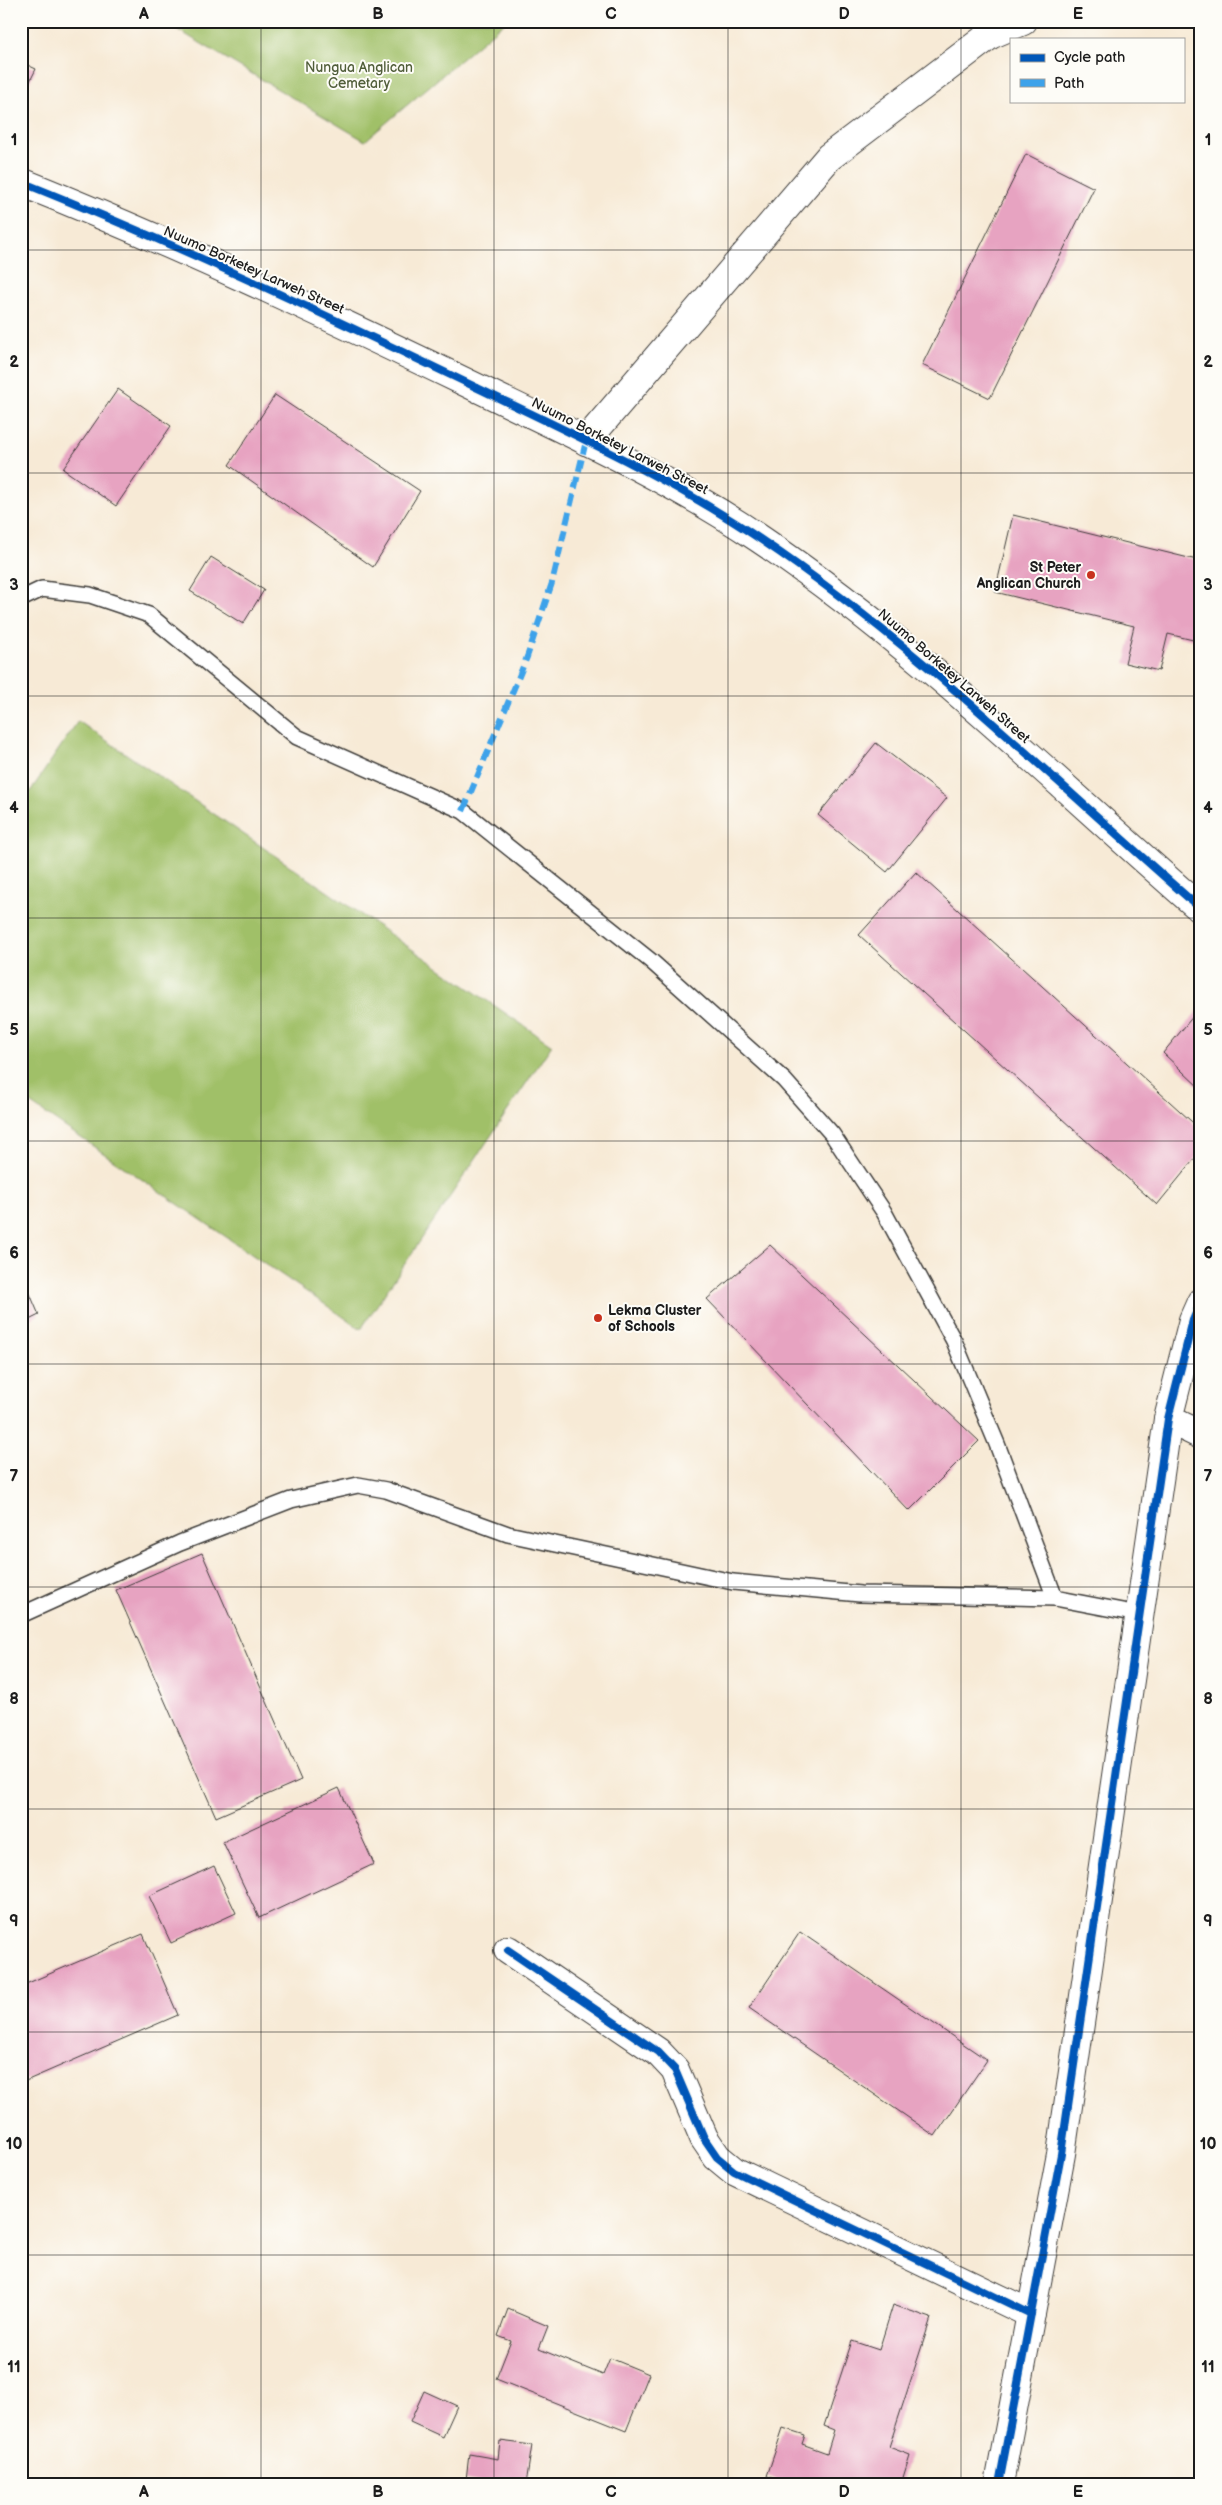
<svg xmlns="http://www.w3.org/2000/svg" width="1222" height="2505" font-family="'Balsamiq Sans',sans-serif">
<style>
.green{fill:#a0c068;stroke:#5e6e42}
.building{fill:#e7a3c1}
.lines{fill:none;stroke-linecap:round;stroke-linejoin:round}
.lane-casing{stroke:#3d3b38;stroke-width:18}
.street-casing{stroke:#3d3b38;stroke-width:30}
.lane{stroke:#fff;stroke-width:15}
.street{stroke:#fff;stroke-width:28}
.quiet{stroke:#3da2ea;stroke-width:6;stroke-dasharray:12 6;stroke-linecap:butt}
.cycleway-casing{stroke:#fdfcf7;stroke-width:11}
.cycleway{stroke:#0057b8;stroke-width:8}
.grid{fill:none;stroke:#1c1c1c;stroke-width:1;stroke-opacity:0.55}
.poi-dot{fill:#c8321e;stroke:#fdfcf7;stroke-width:2}
.labels{text-anchor:middle;dominant-baseline:central;stroke-width:4;stroke-linejoin:round;paint-order:stroke}
.park-label{font-size:14px;fill:#515e3a;stroke:#fdfcf7}
.street-label{font-size:14px;fill:#1c1c1c;stroke:#fdfcf7}
.poi-label{font-size:14px;font-weight:bold;fill:#1c1c1c;stroke:#fdfcf7;text-anchor:end}
.neatline{fill:none;stroke:#1c1c1c;stroke-width:2}
.grid-label{font-size:16px;text-anchor:middle;font-weight:bold;fill:#1c1c1c}
</style>
<rect width="100%" height="100%" fill="#fdfcf7"/>
<filter id="ink" filterUnits="userSpaceOnUse"><feTurbulence type="fractalNoise" baseFrequency=".02" numOctaves="2"/><feDisplacementMap in="SourceGraphic" scale="10" xChannelSelector="R" yChannelSelector="G"/><feConvolveMatrix kernelMatrix="1 2 1 2 8 2 1 2 1" color-interpolation-filters="sRGB"/></filter>
<filter id="wash" filterUnits="userSpaceOnUse"><feTurbulence type="fractalNoise" baseFrequency=".0096" numOctaves="4" result="noise"/><feDisplacementMap in="SourceGraphic" scale="20" xChannelSelector="R" yChannelSelector="G"/><feGaussianBlur stdDeviation="1.12" result="paint"/><feColorMatrix in="noise" values="0 0 0 0 0 0 0 0 0 0 0 0 0 0 0 0 0 1.4 0 .05"/><feComposite in="paint" operator="in"/></filter>
<g filter="url(#wash)">
<rect width="100%" height="100%" fill="#f7ead6"/>
<g class="green">
<path d="M163,21H506L365,141Z"/>
<path d="M78,721L552,1045L361,1329L21,1097V805Z"/>
</g>
<g id="blocks">
<g class="building">
<path d="M21,62L36,69L21,99Z"/>
<path d="M1026,154L1094,188L990,398L922,365Z"/>
<path d="M118,389L171,426L116,506L63,469Z"/>
<path d="M275,395L420,491L373,567L229,465Z"/>
<path d="M1013,515L1201,561V607L1193,640L1168,634L1159,671L1125,663L1134,626L995,592Z"/>
<path d="M211,557L264,590L243,624L190,591Z"/>
<path d="M876,743L947,798L887,872L818,815Z"/>
<path d="M916,872L1201,1130V1151L1157,1205L859,935Z"/>
<path d="M1199,1009L1201,1011V1089L1163,1053Z"/>
<path d="M770,1245L979,1441L909,1511L707,1299Z"/>
<path d="M21,1273L39,1315L21,1324Z"/>
<path d="M202,1553L301,1780L216,1817L116,1590Z"/>
<path d="M339,1788L374,1864L259,1918L223,1842Z"/>
<path d="M214,1866L236,1913L171,1943L149,1896Z"/>
<path d="M800,1932L987,2060L935,2136L749,2008Z"/>
<path d="M143,1934L178,2015L21,2083V1986Z"/>
<path d="M893,2305L931,2318L889,2447L910,2455L901,2484H790L767,2476L783,2428L805,2435L802,2444L827,2453L834,2430L824,2426L852,2341L879,2350Z"/>
<path d="M508,2309L548,2326L539,2349L603,2375L610,2358L649,2374L626,2431L496,2379L511,2341L498,2336Z"/>
<path d="M424,2391L457,2406L443,2437L410,2422Z"/>
<path d="M500,2441L532,2445L526,2484H490L466,2480L469,2454L498,2459Z"/>
</g>
</g>
</g>
<g filter="url(#ink)">
<use href="#blocks" fill-opacity="0" stroke="#3d3b38" stroke-width="1"/>
<g class="lines">
<g class="lane-casing">
<g id="lane">
<path d="M21,599L42,589L90,595L149,615L297,737L463,811L651,961L784,1080L832,1134L884,1212L954,1341L997,1444L1055,1598"/>
<path d="M21,1615L180,1543L291,1500L358,1485L386,1490L508,1534L733,1582L860,1594L1055,1598L1138,1614"/>
</g>
</g>
<g class="street-casing">
<g id="street">
<path d="M21,182C171,242 318,311 463,381C564,430 667,476 760,539C919,646 1056,783 1201,909"/>
<path d="M586,441L829,157L990,35L1023,21"/>
<path d="M1168,1419L1201,1435"/>
<path d="M508,1950L658,2052L675,2070L704,2138L717,2157L734,2171L1031,2314"/>
<path d="M999,2484L1061,2154L1168,1419L1193,1320L1201,1302"/>
</g>
</g>
<use href="#lane" class="lane"/>
<use href="#street" class="street"/>
<path class="quiet" d="M463,811L527,657L552,583L586,441"/>
<g class="cycleway-casing">
<g id="cycleway">
<path d="M21,182C171,242 318,311 463,381C564,430 667,476 760,539C919,646 1056,783 1201,909"/>
<path d="M508,1950L658,2052L675,2070L704,2138L717,2157L734,2171L1031,2314"/>
<path d="M999,2484L1061,2154L1168,1419L1193,1320L1201,1302"/>
</g>
</g>
<use href="#cycleway" class="cycleway"/>
</g>
</g>
<path class="grid" d="M261,21V2484M494,21V2484M728,21V2484M961,21V2484M21,250H1201M21,473H1201M21,696H1201M21,918H1201M21,1141H1201M21,1364H1201M21,1587H1201M21,1809H1201M21,2032H1201M21,2255H1201"/>
<g class="poi-dot">
<circle cx="1091" cy="575" r="5"/>
<circle cx="598" cy="1318" r="5"/>
</g>
<g class="labels">
<g class="park-label">
<text x="359" y="67">Nungua Anglican<tspan x="359" dy="16">Cemetary</tspan></text>
</g>
<g class="street-label">
<text transform="translate(254 270) rotate(24)">Nuumo Borketey Larweh Street</text>
<text transform="translate(620 446) rotate(27)">Nuumo Borketey Larweh Street</text>
<text transform="translate(954 676) rotate(41)">Nuumo Borketey Larweh Street</text>
</g>
<g class="poi-label">
<text x="1081" y="567">St Peter<tspan x="1081" dy="16">Anglican Church</tspan></text>
<text x="608" y="1310" text-anchor="start">Lekma Cluster<tspan x="608" dy="16">of Schools</tspan></text>
</g>
</g>
<rect width="1222" height="2505" fill="none" stroke="#fdfcf7" stroke-width="55"/>
<rect x="1010" y="38" width="175" height="65" fill="#fdfcf7" stroke="#a3a29f"/>
<rect x="1020" y="54" width="25" height="8" fill="#0057b8" stroke="#a3a29f"/>
<text x="1054" y="62" font-size="15" fill="#1c1c1c">Cycle path</text>
<rect x="1020" y="79" width="25" height="8" fill="#3da2ea" stroke="#a3a29f"/>
<text x="1054" y="88" font-size="15" fill="#1c1c1c">Path</text>
<rect x="28" y="28" width="1166" height="2450" class="neatline"/>
<g class="grid-label">
<text x="144" y="19">A</text>
<text x="378" y="19">B</text>
<text x="611" y="19">C</text>
<text x="844" y="19">D</text>
<text x="1078" y="19">E</text>
<text x="14" y="145">1</text>
<text x="1208" y="145">1</text>
<text x="14" y="367">2</text>
<text x="1208" y="367">2</text>
<text x="14" y="590">3</text>
<text x="1208" y="590">3</text>
<text x="14" y="813">4</text>
<text x="1208" y="813">4</text>
<text x="14" y="1035">5</text>
<text x="1208" y="1035">5</text>
<text x="14" y="1258">6</text>
<text x="1208" y="1258">6</text>
<text x="14" y="1481">7</text>
<text x="1208" y="1481">7</text>
<text x="14" y="1704">8</text>
<text x="1208" y="1704">8</text>
<text x="14" y="1926">9</text>
<text x="1208" y="1926">9</text>
<text x="14" y="2149">10</text>
<text x="1208" y="2149">10</text>
<text x="14" y="2372">11</text>
<text x="1208" y="2372">11</text>
<text x="144" y="2497">A</text>
<text x="378" y="2497">B</text>
<text x="611" y="2497">C</text>
<text x="844" y="2497">D</text>
<text x="1078" y="2497">E</text>
</g>
</svg>
